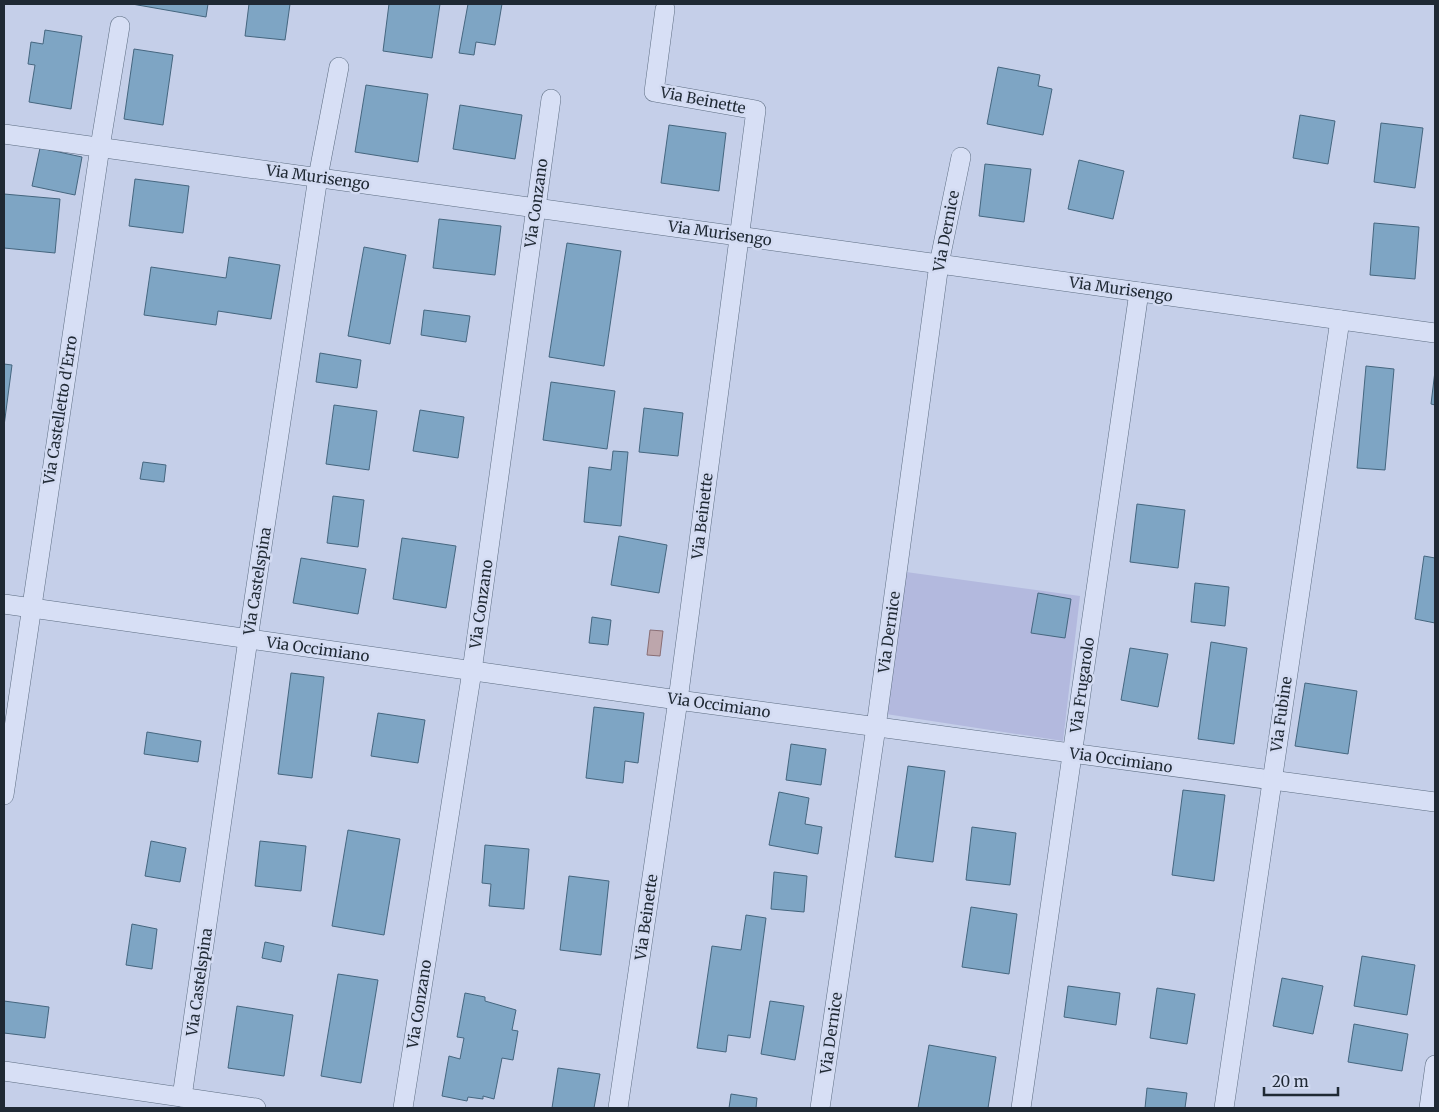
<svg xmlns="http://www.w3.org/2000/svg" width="1439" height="1112" font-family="Merriweather,serif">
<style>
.farmland{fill:#b3b9de}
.water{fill:#bda6ac;stroke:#8a6e74}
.building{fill:#7ea5c4;stroke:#45667f}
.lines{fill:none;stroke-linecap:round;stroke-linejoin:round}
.street-casing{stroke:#5d6d82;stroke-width:20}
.street{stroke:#d7dff5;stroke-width:19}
.labels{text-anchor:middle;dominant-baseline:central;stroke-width:5;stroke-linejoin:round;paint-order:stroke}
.street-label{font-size:15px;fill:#1f2934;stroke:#d3dbf2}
</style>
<rect width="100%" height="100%" fill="#c5cfe9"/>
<path class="farmland" d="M906,572L1080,596L1063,741L886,714Z"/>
<path class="water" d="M650,630L663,631L660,656L647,655Z"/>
<g class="building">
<path d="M132,4H208L206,17Z"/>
<path d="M249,4H290L285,40L245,36Z"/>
<path d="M389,4H440L432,58L383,51Z"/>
<path d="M468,4H502L495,45L476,42L474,55L459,53Z"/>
<path d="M45,30L82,36L71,109L29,102L35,65L28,64L31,42L43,44Z"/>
<path d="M134,49L173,55L163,125L124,119Z"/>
<path d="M998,67L1040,75L1038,86L1052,89L1043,135L987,124Z"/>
<path d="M366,85L428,94L418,162L355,152Z"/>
<path d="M460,105L522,115L515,159L453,149Z"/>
<path d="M1300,115L1335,121L1328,164L1293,158Z"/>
<path d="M1381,123L1423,128L1415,188L1374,182Z"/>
<path d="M669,125L726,133L719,191L661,183Z"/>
<path d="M40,148L82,157L75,195L32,186Z"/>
<path d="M1079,160L1124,171L1113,219L1068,209Z"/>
<path d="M985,164L1031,169L1024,222L979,216Z"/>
<path d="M135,179L189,186L183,233L129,226Z"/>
<path d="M4,194L60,199L55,253L4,248Z"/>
<path d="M439,219L501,226L495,275L433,268Z"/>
<path d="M1374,223L1419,227L1415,279L1370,275Z"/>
<path d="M567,243L621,251L604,366L549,357Z"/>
<path d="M364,247L406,255L390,344L348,336Z"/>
<path d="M229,257L280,265L271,319L218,311L216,325L144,315L151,267L226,278Z"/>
<path d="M424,310L470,316L466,342L421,335Z"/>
<path d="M320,353L361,360L357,388L316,382Z"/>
<path d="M4,364L12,365L4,426Z"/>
<path d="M1366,366L1394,369L1385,470L1357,468Z"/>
<path d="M1435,371V405L1431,404Z"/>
<path d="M551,382L615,391L607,449L543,440Z"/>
<path d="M334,405L377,411L369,470L326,464Z"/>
<path d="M644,408L683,413L678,456L639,452Z"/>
<path d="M420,410L464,417L458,458L413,451Z"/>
<path d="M613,451L628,452L621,526L584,522L589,467L611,470Z"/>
<path d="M143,462L166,465L164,482L140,479Z"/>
<path d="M333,496L364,500L358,547L327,543Z"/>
<path d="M1137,504L1185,510L1178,568L1130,562Z"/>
<path d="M619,536L667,545L659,593L611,585Z"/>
<path d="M402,538L456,546L446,608L393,599Z"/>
<path d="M1424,556L1435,558V623L1415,619Z"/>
<path d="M301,558L366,569L358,614L293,603Z"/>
<path d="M1195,583L1229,587L1225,626L1191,622Z"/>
<path d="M1038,593L1071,599L1065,638L1031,633Z"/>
<path d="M592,617L611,620L608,645L589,643Z"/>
<path d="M1211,642L1247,648L1234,744L1198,739Z"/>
<path d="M1130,648L1168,654L1158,707L1121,700Z"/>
<path d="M291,673L324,677L312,778L278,774Z"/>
<path d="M1305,683L1357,691L1348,754L1295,746Z"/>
<path d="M594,707L644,713L638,763L625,761L623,783L586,778Z"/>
<path d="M378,713L425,720L418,763L371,756Z"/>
<path d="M147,732L201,741L198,762L144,754Z"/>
<path d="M791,744L826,749L821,785L786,780Z"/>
<path d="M908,766L945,771L933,862L895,857Z"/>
<path d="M1183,790L1225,795L1214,881L1172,875Z"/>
<path d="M779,792L809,798L805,824L822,827L818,854L769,845Z"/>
<path d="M972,827L1016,833L1010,885L966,880Z"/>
<path d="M348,830L400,839L384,935L332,926Z"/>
<path d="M151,841L186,848L180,882L145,876Z"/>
<path d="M260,841L306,846L301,891L255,886Z"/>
<path d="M485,845L529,849L524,909L489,906L491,884L482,883Z"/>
<path d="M774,872L807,876L804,912L771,909Z"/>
<path d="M569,876L609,881L601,955L560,950Z"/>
<path d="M971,907L1017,914L1009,974L962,967Z"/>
<path d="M746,915L766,918L750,1038L728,1035L726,1052L697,1048L712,946L741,950Z"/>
<path d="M132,924L157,929L152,969L126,965Z"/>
<path d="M265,942L284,946L281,962L262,958Z"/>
<path d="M1362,956L1415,965L1407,1015L1354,1006Z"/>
<path d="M338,974L378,980L361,1083L321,1076Z"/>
<path d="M1282,978L1323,986L1313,1034L1273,1026Z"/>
<path d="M1068,986L1120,993L1116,1025L1064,1017Z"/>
<path d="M1157,988L1195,994L1187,1044L1150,1038Z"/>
<path d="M465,993L485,997V1001L516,1010L512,1030L518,1031L513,1060L502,1058L494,1099L483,1096V1099L468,1097L467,1101L442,1096L449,1056L460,1059L464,1038L457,1037Z"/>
<path d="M4,1001L49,1007L45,1038L4,1033Z"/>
<path d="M770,1001L804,1006L795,1060L761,1054Z"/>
<path d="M237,1006L293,1015L284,1076L228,1068Z"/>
<path d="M1354,1024L1408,1034L1402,1071L1348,1062Z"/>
<path d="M929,1045L996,1057L988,1108H918Z"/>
<path d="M558,1068L600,1074L594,1108H552Z"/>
<path d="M1147,1088L1187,1093L1185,1108H1145Z"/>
<path d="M731,1094L757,1098L756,1108H729Z"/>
</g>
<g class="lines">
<g class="street-casing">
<g id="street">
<path d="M4,134L1435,333"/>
<path d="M4,604L678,700L1435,802"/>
<path d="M4,795L100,147L120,26"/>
<path d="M4,1071L256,1108"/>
<path d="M182,1097L248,639L318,177L339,67"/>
<path d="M403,1108L472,671L551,99"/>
<path d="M618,1108L678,700L756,110L654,92L665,9"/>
<path d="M820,1108L876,727L939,264L961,157"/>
<path d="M1021,1108L1139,292"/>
<path d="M1224,1108L1340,320"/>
<path d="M1429,1108L1435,1065"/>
</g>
</g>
<use href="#street" class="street"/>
</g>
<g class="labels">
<g class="street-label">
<text transform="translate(703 100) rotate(11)">Via Beinette</text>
<text transform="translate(318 177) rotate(8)">Via Murisengo</text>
<text transform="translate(536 203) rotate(-82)">Via Conzano</text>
<text transform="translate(946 231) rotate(-79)">Via Dernice</text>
<text transform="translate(720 233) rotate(8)">Via Murisengo</text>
<text transform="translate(1121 289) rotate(8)">Via Murisengo</text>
<text transform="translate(60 410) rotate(-81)">Via Castelletto d'Erro</text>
<text transform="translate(702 516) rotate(-83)">Via Beinette</text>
<text transform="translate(257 581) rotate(-81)">Via Castelspina</text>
<text transform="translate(481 604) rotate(-82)">Via Conzano</text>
<text transform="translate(889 632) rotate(-82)">Via Dernice</text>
<text transform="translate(318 649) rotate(8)">Via Occimiano</text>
<text transform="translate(1082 685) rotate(-82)">Via Frugarolo</text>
<text transform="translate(719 705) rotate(8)">Via Occimiano</text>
<text transform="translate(1281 714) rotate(-82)">Via Fubine</text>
<text transform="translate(1121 760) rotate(8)">Via Occimiano</text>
<text transform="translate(646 917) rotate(-82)">Via Beinette</text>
<text transform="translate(199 982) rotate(-82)">Via Castelspina</text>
<text transform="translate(419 1004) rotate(-81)">Via Conzano</text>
<text transform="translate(831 1033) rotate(-82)">Via Dernice</text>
</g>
</g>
<rect width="1439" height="1112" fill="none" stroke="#1f2934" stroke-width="10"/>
<path d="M1264 1087v8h74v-8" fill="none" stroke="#1f2934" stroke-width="2.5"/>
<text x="1272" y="1087" font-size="15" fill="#1f2934" stroke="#d3dbf2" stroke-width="4" paint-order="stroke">20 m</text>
</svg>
